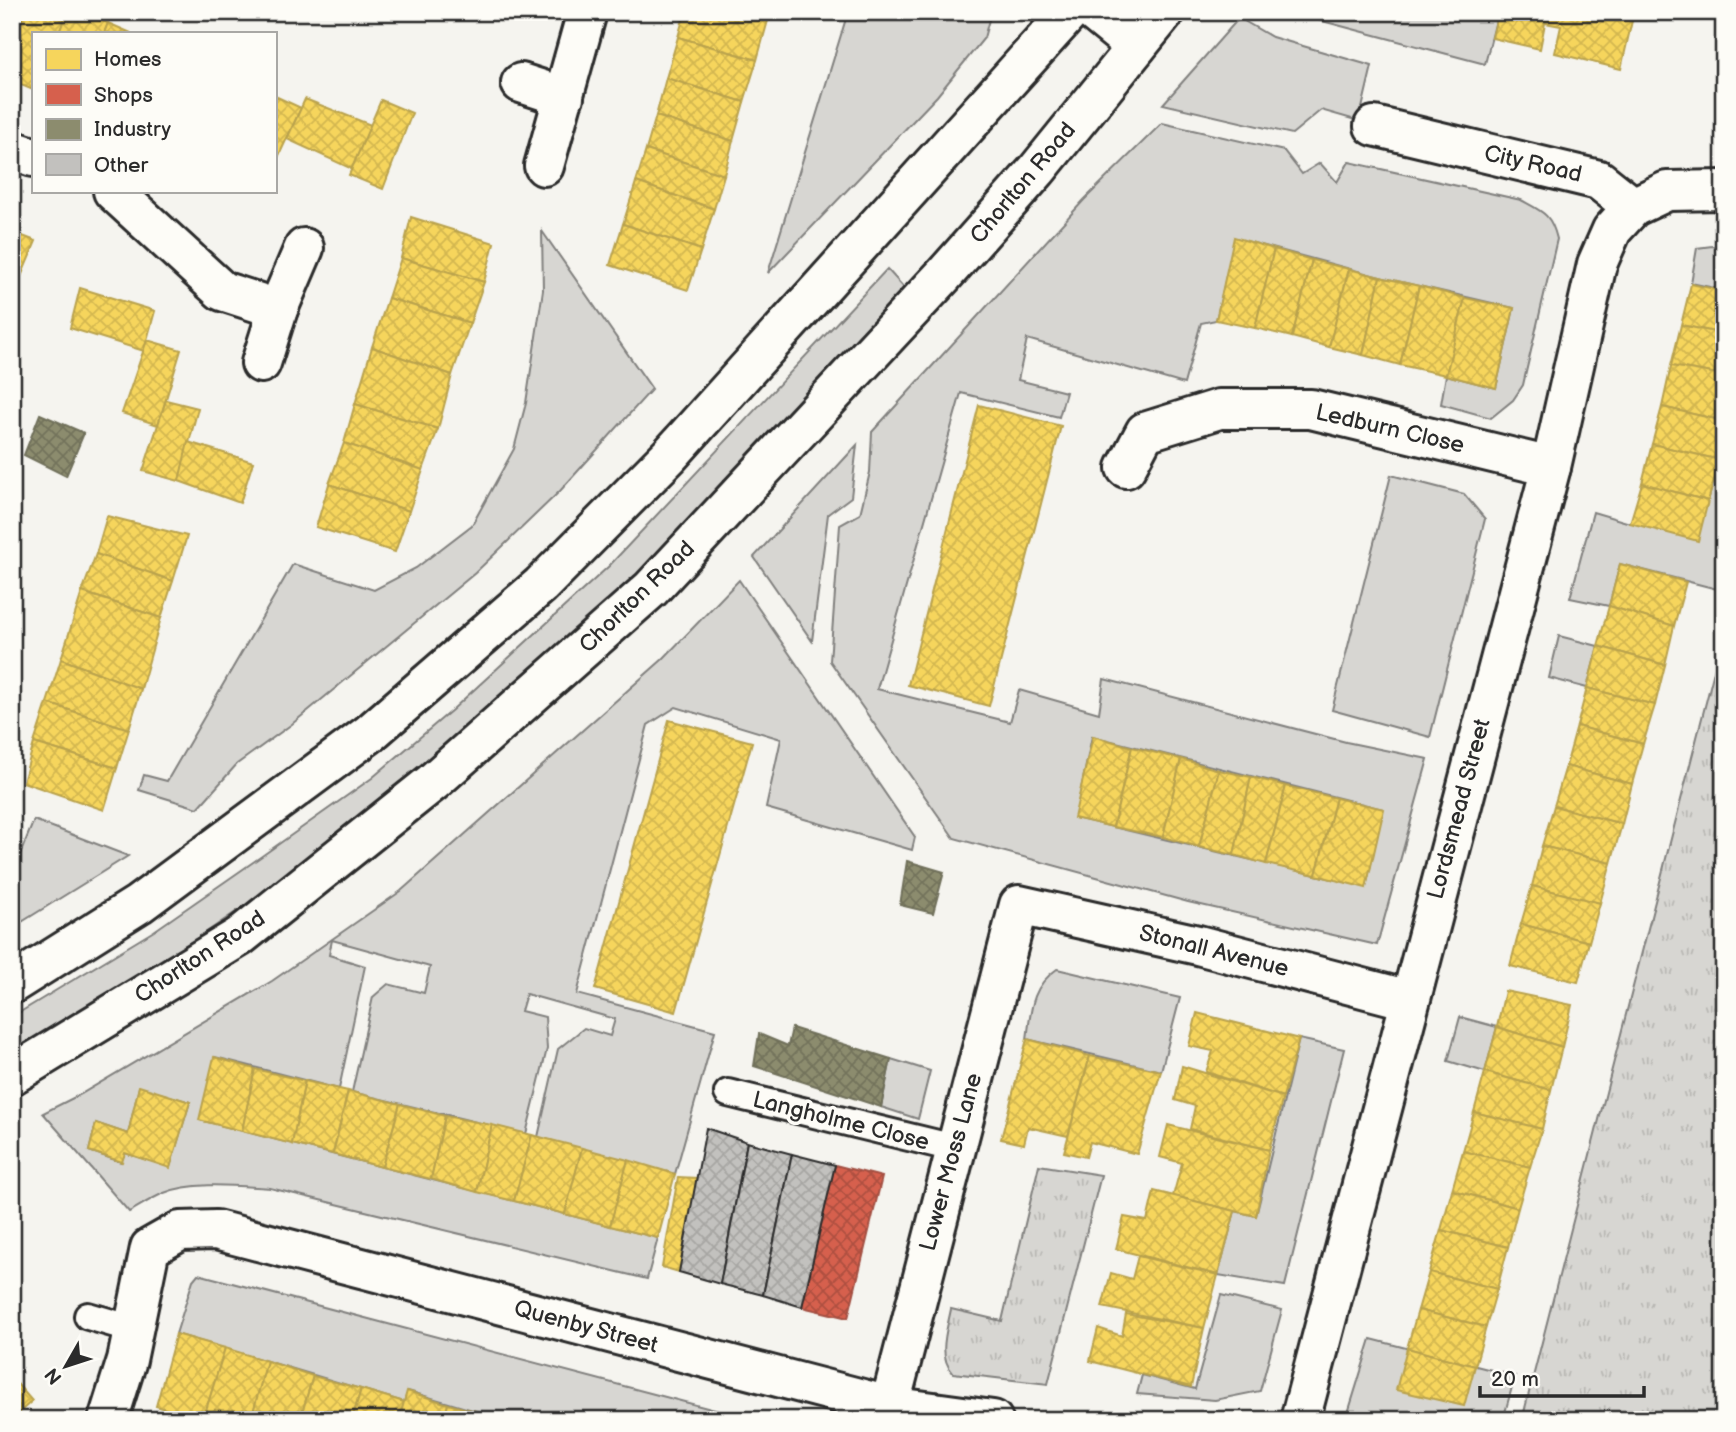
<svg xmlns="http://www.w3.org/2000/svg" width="1736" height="1432" font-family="'Balsamiq Sans',sans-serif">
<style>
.green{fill:#d7d6d2;stroke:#81807e;stroke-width:2;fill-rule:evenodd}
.park{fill:url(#park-tufts);stroke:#81807e;stroke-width:2}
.homes{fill:url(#homes-cross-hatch);stroke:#b9a24d;stroke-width:2}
.shops{fill:url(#shops-cross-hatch);stroke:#a35043;stroke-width:2}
.industry{fill:url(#industry-cross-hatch);stroke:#6f6f5a;stroke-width:2}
.building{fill:url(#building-cross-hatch);stroke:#2b2b2b;stroke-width:2}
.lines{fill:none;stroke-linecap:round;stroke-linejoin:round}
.lane-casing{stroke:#2b2b2b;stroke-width:32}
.street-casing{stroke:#2b2b2b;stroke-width:44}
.primary-casing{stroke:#2b2b2b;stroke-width:44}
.lane{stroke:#fdfcf7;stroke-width:26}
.street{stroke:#fdfcf7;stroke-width:38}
.primary{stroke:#fdfcf7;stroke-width:38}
.labels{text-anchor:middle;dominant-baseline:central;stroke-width:7;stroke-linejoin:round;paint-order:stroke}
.street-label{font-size:23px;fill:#2b2b2b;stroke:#fdfcf7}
</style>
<defs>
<pattern id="park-tufts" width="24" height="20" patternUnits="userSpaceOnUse" patternTransform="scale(1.75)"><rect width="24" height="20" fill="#d7d6d2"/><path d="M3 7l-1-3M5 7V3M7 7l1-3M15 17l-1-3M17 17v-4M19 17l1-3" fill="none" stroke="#b9b8b4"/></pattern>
<pattern id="homes-cross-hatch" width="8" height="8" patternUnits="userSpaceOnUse" patternTransform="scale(1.75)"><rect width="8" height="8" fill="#f6d55c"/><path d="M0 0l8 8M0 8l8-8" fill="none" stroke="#d3b750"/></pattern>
<pattern id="shops-cross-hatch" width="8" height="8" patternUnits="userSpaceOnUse" patternTransform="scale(1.75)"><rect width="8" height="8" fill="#d6604d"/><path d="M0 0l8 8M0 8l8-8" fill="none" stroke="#ae4f40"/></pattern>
<pattern id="industry-cross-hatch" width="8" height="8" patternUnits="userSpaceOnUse" patternTransform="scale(1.75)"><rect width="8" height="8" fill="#8c8c6e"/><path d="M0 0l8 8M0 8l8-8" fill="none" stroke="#73735b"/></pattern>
<pattern id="building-cross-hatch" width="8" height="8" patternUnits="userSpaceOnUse" patternTransform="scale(1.75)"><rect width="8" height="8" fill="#c2c1be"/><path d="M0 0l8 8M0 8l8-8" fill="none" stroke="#a7a6a3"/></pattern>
</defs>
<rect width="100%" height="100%" fill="#f5f4ef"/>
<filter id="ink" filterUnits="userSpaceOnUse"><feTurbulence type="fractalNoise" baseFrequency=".0143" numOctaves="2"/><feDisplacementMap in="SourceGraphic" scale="14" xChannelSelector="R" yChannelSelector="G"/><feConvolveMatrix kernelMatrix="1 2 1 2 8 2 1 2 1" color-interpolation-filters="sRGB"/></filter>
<g filter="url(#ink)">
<g class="green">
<path d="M848,12H991L984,38L937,96L768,273Z"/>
<path d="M1288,12H1498L1485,64Z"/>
<path d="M1239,18L1272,37L1372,66L1359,121L1321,110L1292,134L1163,104Z"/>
<path d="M1162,123L1284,151L1302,174L1320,163L1337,182L1349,162L1521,200C1543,212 1551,214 1557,239L1523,385L1513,400L1491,418L1441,404L1446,375L1496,388L1514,308L1380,277L1235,238L1216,320L1201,323L1184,384L1027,339L1018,380L1066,392L1059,417L961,393L877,689L1010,722L1019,690L1099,713L1104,679L1346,742L1428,759L1377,945L1188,902L954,838L830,661L840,525L860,514L870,472L872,432L1084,200ZM1092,736L1383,809L1366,887L1075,818Z"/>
<path d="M542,231L652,389L560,491L475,573L292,724L237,764L198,808L139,790L144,775L167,781L293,564L374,590L416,568L472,525L514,449L526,403L543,290Z"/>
<path d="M1712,246L1724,248V290L1691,283L1697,248Z"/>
<path d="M887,269L907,291L629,587L471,735L278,883L170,957L12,1051V1017L154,931L259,858L372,778L452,710L609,566Z"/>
<path d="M857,445L851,497L828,514L812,641L754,557Z"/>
<path d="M1724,445V560L1717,589L1620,564L1609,606L1570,598L1593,512L1630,523L1708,501Z"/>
<path d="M1391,475L1464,494L1485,519L1430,737L1332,710Z"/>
<path d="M739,580L915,837L912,850L766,808L781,739L676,707L648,725L577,994L715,1031L675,1174L538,1137L558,1049L584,1028L610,1036L615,1019L526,994L521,1011L545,1017L547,1049L526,1134L352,1092L373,997L388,984L424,993L430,967L332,940L329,955L365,966L339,1089L215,1057L200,1120L658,1238L647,1279L270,1188C236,1186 195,1181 164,1193C152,1198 140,1206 129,1212L43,1113L81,1094L272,981L401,891L663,659ZM139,1087L190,1102L170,1167L125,1153L121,1162L89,1151L96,1123L128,1134Z"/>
<path d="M1559,636L1598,646L1587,688L1549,678Z"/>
<path d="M34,820L128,856L12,928V874Z"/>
<path d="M1057,969L1180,998L1161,1071L1027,1039C1031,1010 1031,987 1057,969Z"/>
<path d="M1460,1017L1497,1027L1485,1072L1448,1061Z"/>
<path d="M1299,1039L1344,1049L1285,1286L1218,1275L1235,1211L1256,1216Z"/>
<path d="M891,1059L930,1071L918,1119L881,1107Z"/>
<path d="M198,1274L753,1420H507L408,1391L404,1402L176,1334L193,1280Z"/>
<path d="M1221,1295L1282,1310L1260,1391L1215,1400L1137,1394L1142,1375L1195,1389Z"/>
<path d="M1371,1339L1515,1376L1503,1420H1349V1410Z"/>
</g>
<g class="park">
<path d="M1724,632V1420H1522Z"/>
<path d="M1039,1165L1101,1175L1048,1384L953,1373C937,1356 947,1330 951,1309L1002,1321Z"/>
</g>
<g class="homes">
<path d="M24,12H67L59,33H33V90L12,81V45Z"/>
<path d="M67,12H80L108,23L104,33H59Z"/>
<path d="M685,12H755L769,17L757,60L678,37Z"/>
<path d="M1498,12H1634L1621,69L1555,53L1561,26L1545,23L1540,49L1492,38Z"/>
<path d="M108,23L131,33H104Z"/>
<path d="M678,37L757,60L744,102L666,78Z"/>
<path d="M666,78L744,102L733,141L656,116Z"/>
<path d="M275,96L301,108L275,164Z"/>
<path d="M305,99L371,125L352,169L287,139Z"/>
<path d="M381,100L412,113L383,189L349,175Z"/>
<path d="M656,116L733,141L724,175L646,150Z"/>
<path d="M646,150L724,175L714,209L636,182Z"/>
<path d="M636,182L714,209L701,250L623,224Z"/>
<path d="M411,217L494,243L484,282L401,258Z"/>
<path d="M623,224L701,250L688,290L610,265Z"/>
<path d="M12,232L36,241L20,279L12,276Z"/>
<path d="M1234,237L1274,249L1255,328L1216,320Z"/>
<path d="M1274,249L1312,260L1292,337L1255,328Z"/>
<path d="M401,258L484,282L470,323L388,298Z"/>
<path d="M1312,260L1349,269L1329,347L1292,337Z"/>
<path d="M1349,269L1380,277L1363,355L1329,347Z"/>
<path d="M12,276L20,279L12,300Z"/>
<path d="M1380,277L1419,286L1400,365L1363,355Z"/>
<path d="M1691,284L1724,291V334L1681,325Z"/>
<path d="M1419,286L1465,298L1446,375L1400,365Z"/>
<path d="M80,288L155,311L144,351L70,328Z"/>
<path d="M388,298L470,323L452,375L372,347Z"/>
<path d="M1465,298L1514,308L1496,388L1446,375Z"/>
<path d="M1681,325L1724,334V375L1671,366Z"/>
<path d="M147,340L181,350L158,425L122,413Z"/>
<path d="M372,347L452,375L438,429L355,404Z"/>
<path d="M1671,366L1724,375V421L1662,407Z"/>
<path d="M166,400L198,408L179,481L143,471Z"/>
<path d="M355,404L438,429L423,470L344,443Z"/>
<path d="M979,405L1061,426L989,706L908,685Z"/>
<path d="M1662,407L1724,421V445L1720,460L1652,444Z"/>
<path d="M188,442L253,462L240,503L179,481Z"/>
<path d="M344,443L423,470L409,511L329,484Z"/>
<path d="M1652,444L1720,460L1708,501L1642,483Z"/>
<path d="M1642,483L1708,501L1698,541L1630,523Z"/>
<path d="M329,484L409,511L395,552L316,527Z"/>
<path d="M107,516L187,536L173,581L96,554Z"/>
<path d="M96,554L173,581L161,618L82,592Z"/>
<path d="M1620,564L1686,582L1674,626L1609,606Z"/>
<path d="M82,592L161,618L141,689L61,659Z"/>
<path d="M1609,606L1674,626L1665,665L1598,646Z"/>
<path d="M1598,646L1665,665L1655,705L1587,688Z"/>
<path d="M61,659L141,689L129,729L47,703Z"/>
<path d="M1587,688L1655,705L1643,744L1577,726Z"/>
<path d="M47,703L129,729L117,768L34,743Z"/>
<path d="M669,720L752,742L676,1012L595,989Z"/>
<path d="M1577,726L1643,744L1632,784L1566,766Z"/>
<path d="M1093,736L1132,747L1113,827L1074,818Z"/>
<path d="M34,743L117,768L104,810L23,782Z"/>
<path d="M1132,747L1181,759L1163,837L1113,827Z"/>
<path d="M1181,759L1219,770L1199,847L1163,837Z"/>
<path d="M1566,766L1632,784L1622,824L1554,806Z"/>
<path d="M1219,770L1251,777L1234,855L1199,847Z"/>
<path d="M1251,777L1286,786L1266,864L1234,855Z"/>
<path d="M1286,786L1336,798L1316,875L1266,864Z"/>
<path d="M1336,798L1384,809L1366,888L1316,875Z"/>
<path d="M1554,806L1622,824L1611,863L1542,846Z"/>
<path d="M1542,846L1611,863L1600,903L1532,886Z"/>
<path d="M1532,886L1600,903L1589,942L1521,924Z"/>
<path d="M1521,924L1589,942L1578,982L1510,966Z"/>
<path d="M1505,991L1572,1005L1562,1047L1497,1027Z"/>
<path d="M1197,1013L1299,1039L1283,1097L1206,1072L1213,1051L1189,1046Z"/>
<path d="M1497,1027L1562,1047L1551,1090L1485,1072Z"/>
<path d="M1027,1039L1090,1056L1068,1136L1028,1127L1024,1144L1001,1139Z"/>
<path d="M1090,1056L1161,1071L1137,1154L1090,1142L1086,1157L1064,1152Z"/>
<path d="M214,1057L255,1069L242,1131L199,1120Z"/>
<path d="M1182,1066L1283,1097L1269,1150L1190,1129L1195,1106L1175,1100Z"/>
<path d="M255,1069L305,1081L292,1144L242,1131Z"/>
<path d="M1485,1072L1551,1090L1542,1129L1474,1112Z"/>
<path d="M305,1081L348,1091L333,1154L292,1144Z"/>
<path d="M139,1086L190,1102L170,1168L125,1153L122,1162L89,1151L96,1123L128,1134Z"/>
<path d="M348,1091L400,1104L382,1167L333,1154Z"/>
<path d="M400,1104L445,1116L431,1179L382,1167Z"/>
<path d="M1474,1112L1542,1129L1530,1167L1463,1151Z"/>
<path d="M445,1116L492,1125L477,1192L431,1179Z"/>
<path d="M492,1125L532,1135L514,1201L477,1192Z"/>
<path d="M1168,1125L1269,1150L1256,1216L1173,1196L1182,1163L1160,1157Z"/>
<path d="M532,1135L582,1148L565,1214L514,1201Z"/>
<path d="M582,1148L628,1160L610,1226L565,1214Z"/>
<path d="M1463,1151L1530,1167L1518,1208L1452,1190Z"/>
<path d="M628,1160L675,1174L658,1238L610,1226Z"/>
<path d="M678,1177L697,1178L679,1272L662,1267Z"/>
<path d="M1452,1190L1518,1208L1508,1247L1441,1230Z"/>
<path d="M1154,1191L1235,1211L1218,1275L1116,1249L1124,1217L1147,1221Z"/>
<path d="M1441,1230L1508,1247L1497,1289L1429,1272Z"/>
<path d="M1138,1256L1218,1275L1204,1328L1102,1307L1111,1273L1132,1279Z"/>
<path d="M1429,1272L1497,1289L1486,1327L1418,1310Z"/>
<path d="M1418,1310L1486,1327L1475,1366L1407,1348Z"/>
<path d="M1126,1314L1204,1328L1191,1387L1090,1361L1098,1328L1122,1336Z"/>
<path d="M176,1334L225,1348L203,1420L156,1406Z"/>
<path d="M225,1348L267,1361L251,1420H203Z"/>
<path d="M1407,1348L1475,1366L1464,1406L1396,1390Z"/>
<path d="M267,1361L313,1376L300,1420H251Z"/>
<path d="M313,1376L361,1389L352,1420H300Z"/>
<path d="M12,1378L32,1401L12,1419Z"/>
<path d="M361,1389L404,1402L399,1420H352Z"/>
<path d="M407,1391L448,1404L444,1420H399Z"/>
<path d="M448,1404L493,1416L492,1420H444Z"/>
</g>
<path class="shops" d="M835,1165L882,1177L848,1318L802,1307Z"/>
<g class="industry">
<path d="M40,414L84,433L66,476L24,455Z"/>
<path d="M907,861L944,872L933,913L900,905Z"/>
<path d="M792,1028L891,1059L881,1107L754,1066L759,1034L788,1046Z"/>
</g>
<g class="building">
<path d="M706,1128L747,1142L720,1284L679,1272Z"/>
<path d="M747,1142L792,1154L763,1295L720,1284Z"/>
<path d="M792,1154L835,1165L802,1307L763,1295Z"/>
</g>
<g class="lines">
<g class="lane-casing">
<g id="lane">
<path d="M728,1093L954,1148"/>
<path d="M88,1316L133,1329"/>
</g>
</g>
<g class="street-casing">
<g id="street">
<path d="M1093,12L1136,47"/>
<path d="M521,83L564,97"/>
<path d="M1374,126L1599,180L1633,207"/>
<path d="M12,150L33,157"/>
<path d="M544,166L587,12"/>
<path d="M113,191L222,291L278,309"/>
<path d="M261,363L278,309L304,248"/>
<path d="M1126,468L1145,432L1219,409H1311L1551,467"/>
<path d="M108,1420L127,1360L150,1248L180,1231L216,1230L889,1406L993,1420"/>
<path d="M886,1420L1019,905L1198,945L1409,1000"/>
<path d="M1300,1420L1551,467L1597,264L1612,230L1633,207L1667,191L1724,190"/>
</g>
</g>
<g class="primary-casing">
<g id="primary">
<path d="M12,984L139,904L369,734L541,585L669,456L1070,12"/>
<path d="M12,1075L239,937L433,782L651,589L944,275L1037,170L1165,12"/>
</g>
</g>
<use href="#lane" class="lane"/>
<use href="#street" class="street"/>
<use href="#primary" class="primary"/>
</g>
</g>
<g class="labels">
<g class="street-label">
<text transform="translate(1533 164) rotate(13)">City Road</text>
<text transform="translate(1023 183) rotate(-50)">Chorlton Road</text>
<text transform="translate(1390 429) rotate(13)">Ledburn Close</text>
<text transform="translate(637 597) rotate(-44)">Chorlton Road</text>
<text transform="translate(1459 809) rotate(-75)">Lordsmead Street</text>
<text transform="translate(1214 951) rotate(14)">Stonall Avenue</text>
<text transform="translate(200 957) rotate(-33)">Chorlton Road</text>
<text transform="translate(841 1121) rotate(14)">Langholme Close</text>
<text transform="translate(951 1162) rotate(-75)">Lower Moss Lane</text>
<text transform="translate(586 1327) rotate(15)">Quenby Street</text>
</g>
</g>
<rect width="1736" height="1432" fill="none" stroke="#fdfcf7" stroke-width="42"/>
<rect x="21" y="21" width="1694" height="1390" fill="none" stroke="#2b2b2b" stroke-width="2.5" filter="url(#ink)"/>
<rect x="32" y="32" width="245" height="161" fill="#fdfcf7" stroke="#a9a8a5" stroke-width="2"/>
<rect x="46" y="49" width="35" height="21" fill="#f6d55c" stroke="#a9a8a5" stroke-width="2"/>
<text x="94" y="66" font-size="21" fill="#2b2b2b">Homes</text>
<rect x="46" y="84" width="35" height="21" fill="#d6604d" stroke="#a9a8a5" stroke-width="2"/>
<text x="94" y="102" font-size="21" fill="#2b2b2b">Shops</text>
<rect x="46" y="119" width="35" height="21" fill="#8c8c6e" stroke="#a9a8a5" stroke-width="2"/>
<text x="94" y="136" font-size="21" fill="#2b2b2b">Industry</text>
<rect x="46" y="154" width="35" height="21" fill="#c2c1be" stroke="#a9a8a5" stroke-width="2"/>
<text x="94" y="172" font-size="21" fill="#2b2b2b">Other</text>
<g transform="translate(66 1366) rotate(231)" stroke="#fdfcf7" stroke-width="5" paint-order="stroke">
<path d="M0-5L12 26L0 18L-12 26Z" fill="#2b2b2b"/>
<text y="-10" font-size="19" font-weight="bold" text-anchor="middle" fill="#2b2b2b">N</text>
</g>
<path d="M1480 1386v10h164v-10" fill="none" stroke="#2b2b2b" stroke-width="3.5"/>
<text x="1491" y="1386" font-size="21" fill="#2b2b2b" stroke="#fdfcf7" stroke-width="5" paint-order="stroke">20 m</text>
</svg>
